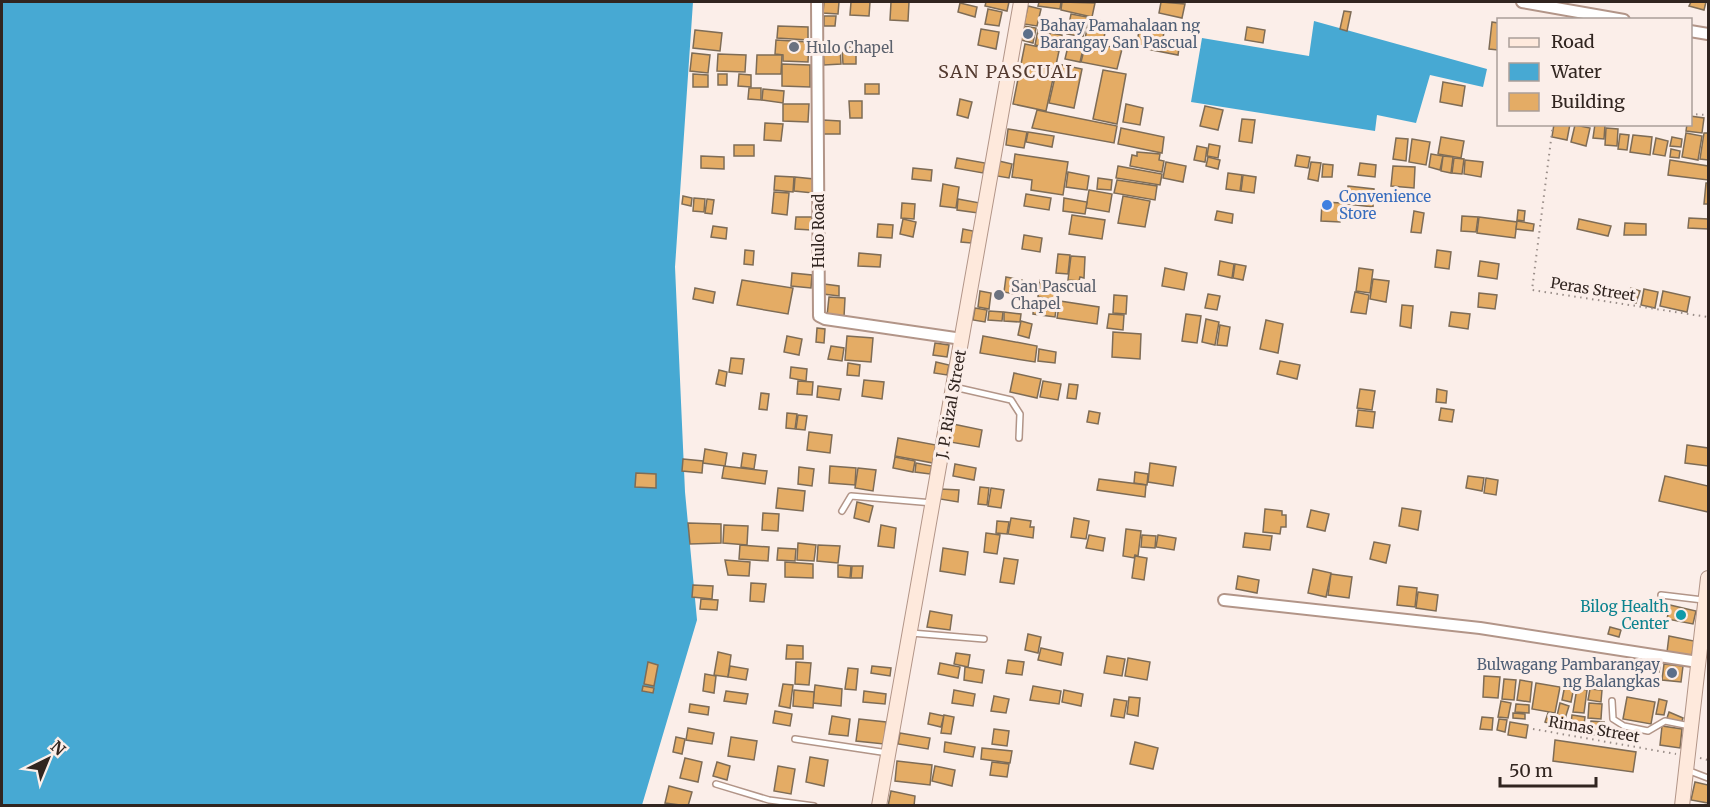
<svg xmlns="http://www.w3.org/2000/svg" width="1710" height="807" font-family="Merriweather,serif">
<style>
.water{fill:#47a9d3}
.building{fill:#e4ac65;stroke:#7e6c56;stroke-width:1.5}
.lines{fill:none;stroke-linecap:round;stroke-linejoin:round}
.service-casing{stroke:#b29588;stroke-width:8}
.minor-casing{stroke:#b29588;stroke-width:14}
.secondary-casing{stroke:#b29588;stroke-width:16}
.path{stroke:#9a8e89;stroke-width:2;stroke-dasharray:1.5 4.5;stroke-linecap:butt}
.service{stroke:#fff;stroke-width:5}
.minor{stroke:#fff;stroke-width:10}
.secondary{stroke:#fee9dc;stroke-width:14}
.service-dot{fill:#5c6f8a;stroke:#fbeee9;stroke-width:2}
.worship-dot{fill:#6b7280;stroke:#fbeee9;stroke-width:2}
.shop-dot{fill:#3f7fe0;stroke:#fbeee9;stroke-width:2}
.culture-dot{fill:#0f9aa8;stroke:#fbeee9;stroke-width:2}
.labels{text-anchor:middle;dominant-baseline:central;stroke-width:6;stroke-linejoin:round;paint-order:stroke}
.service-label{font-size:15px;fill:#4e5e75;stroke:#fbeee9;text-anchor:start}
.worship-label{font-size:15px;fill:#5b616d;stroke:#fbeee9;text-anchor:start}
.shop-label{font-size:15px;fill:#366cbe;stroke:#fbeee9;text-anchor:start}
.street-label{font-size:15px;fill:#312520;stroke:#fbeee9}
.culture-label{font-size:15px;fill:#0d838f;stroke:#fbeee9;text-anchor:end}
.quarter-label{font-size:18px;letter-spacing:1.5px;fill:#533a2f;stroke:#fbeee9}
</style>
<rect width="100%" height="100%" fill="#fbeee9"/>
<g class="water">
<path d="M2,2H693L675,267L685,492L697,620L642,805H2Z"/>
<path d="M1314,21L1487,69L1483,87L1430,75L1416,123L1377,115L1375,131L1191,102L1202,38L1309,56Z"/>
</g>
<g class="building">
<path d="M824,2H839L838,14L823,13Z"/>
<path d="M851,2H870L869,16L850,15Z"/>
<path d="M891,2H909L908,21L890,20Z"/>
<path d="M986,2H1009L1007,11L985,6Z"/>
<path d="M1039,2H1061L1060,9L1038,6Z"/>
<path d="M1062,2L1095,3L1092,17L1061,10Z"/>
<path d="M1161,2L1185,4L1182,18L1159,13Z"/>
<path d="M1691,2H1706L1704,10L1689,6Z"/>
<path d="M960,3L977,7L975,17L958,12Z"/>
<path d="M1028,6L1041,9L1037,26L1024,24Z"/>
<path d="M988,9L1002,12L999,26L985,24Z"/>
<path d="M1344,11L1351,12L1347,31L1340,29Z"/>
<path d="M1071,14L1087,17L1083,37L1067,34Z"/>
<path d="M824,16H836L835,26H824Z"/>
<path d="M1089,18L1107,22L1103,43L1085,39Z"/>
<path d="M1141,21L1165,26L1163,38L1180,41L1178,55L1136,47Z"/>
<path d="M1492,22L1498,23V50L1489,49Z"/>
<path d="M778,26L808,27V40L777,38Z"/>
<path d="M1024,26L1036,28L1033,43L1021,40Z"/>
<path d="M1247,27L1265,30L1263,43L1245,40Z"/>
<path d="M981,29L999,32L996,49L978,45Z"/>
<path d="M695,30L722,33L720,51L693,48Z"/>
<path d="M1038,30L1048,32L1045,47L1035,45Z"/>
<path d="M1050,33L1062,35L1060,50L1047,47Z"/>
<path d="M1070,38L1085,41L1080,62L1065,59Z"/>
<path d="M776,40L809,42L808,62L783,61V55L775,54Z"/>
<path d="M1086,42L1122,49L1117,69L1081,62Z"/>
<path d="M1025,44L1059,51L1046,111L1013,104Z"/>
<path d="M842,47H856V64H843Z"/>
<path d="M823,48H840L841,64L824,65Z"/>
<path d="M692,53L710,55L708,73L690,71Z"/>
<path d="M718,54L746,55L745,72L717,71Z"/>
<path d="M757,55H782L781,74H756Z"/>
<path d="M782,64L810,65V87L782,86Z"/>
<path d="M1058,64L1082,69L1074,108L1049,103Z"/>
<path d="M1103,70L1126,74L1117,124L1093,119Z"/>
<path d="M693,74L708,75V87H693Z"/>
<rect x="718" y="74" width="9" height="11"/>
<path d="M739,74L751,75V87L738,86Z"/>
<path d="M1443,82L1465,86L1462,106L1440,102Z"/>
<rect x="865" y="84" width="14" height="10"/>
<path d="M749,88H761V100L748,99Z"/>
<path d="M763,89L784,91L783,103L762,100Z"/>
<path d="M960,99L972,102L968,118L957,115Z"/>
<path d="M849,101H862V118H850Z"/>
<path d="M783,104H809L808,122L783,121Z"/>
<path d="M1126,104L1143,108L1140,125L1123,122Z"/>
<path d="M1205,106L1223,110L1218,130L1200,126Z"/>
<path d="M1037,110L1117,126L1114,143L1032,128Z"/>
<path d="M1690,116L1704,118L1702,133L1686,131L1687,124H1690Z"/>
<path d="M1242,119L1255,120L1252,143L1239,141Z"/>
<path d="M823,120L840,121V134H823Z"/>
<path d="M765,123L783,124L781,141L764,140Z"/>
<path d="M1554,124H1570L1567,140L1552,137Z"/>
<path d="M1595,124L1605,125L1604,139L1593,138Z"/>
<path d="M1575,125L1590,128L1586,146L1571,142Z"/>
<path d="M1121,128L1164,137L1162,153L1118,144Z"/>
<path d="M1606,128L1618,129L1617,146L1605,145Z"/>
<path d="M1008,129L1027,132L1024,148L1006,145Z"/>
<path d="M1028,132L1054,136L1052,147L1026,142Z"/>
<path d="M1686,133L1702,136L1698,160L1682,157Z"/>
<path d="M1704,133H1708V160L1700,159Z"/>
<path d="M1620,134L1629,135L1627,150L1618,149Z"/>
<path d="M1633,135L1652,137L1650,155L1630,152Z"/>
<path d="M1441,137L1464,141L1461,158L1438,154Z"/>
<path d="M1672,137L1682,139L1681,147L1670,146Z"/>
<path d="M1396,138L1408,139L1406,161L1393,159Z"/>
<path d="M1656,138L1668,141L1665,156L1653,154Z"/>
<path d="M1412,139L1430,142L1426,165L1409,162Z"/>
<path d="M1209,144L1220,146L1218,158L1207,156Z"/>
<rect x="734" y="145" width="20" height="11"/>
<path d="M1197,146L1207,148L1205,162L1194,160Z"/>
<path d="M1671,149L1680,151L1679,158L1670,157Z"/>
<path d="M1137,152L1160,154L1159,160L1164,161L1162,172L1130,166L1132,155L1137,156Z"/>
<path d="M1015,154L1068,162L1063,195L1031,190L1032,180L1012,177Z"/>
<path d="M1431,154L1443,156L1440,170L1429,167Z"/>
<path d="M1297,155L1310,157L1308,168L1295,166Z"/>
<path d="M701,156L724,157V169L701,168Z"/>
<path d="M1443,156L1453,157L1451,173L1441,171Z"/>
<path d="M1208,157L1220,160L1218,169L1206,166Z"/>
<path d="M957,158L985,163L983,173L955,168Z"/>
<path d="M1454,158L1464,159L1462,174L1452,173Z"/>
<path d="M1465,160L1483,162L1481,177L1464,174Z"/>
<path d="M1670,160L1708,166V180L1668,175Z"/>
<path d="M999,161L1012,164L1009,178L997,176Z"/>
<path d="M1166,162L1186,166L1183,182L1163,178Z"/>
<path d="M1311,162L1321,163L1318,181L1308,179Z"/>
<path d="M1360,163L1376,165L1375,177L1358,175Z"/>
<path d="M1323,164L1333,165L1332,177H1322Z"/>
<path d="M1118,166L1162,174L1160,185L1116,178Z"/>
<path d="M1393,166L1415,167L1414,188L1391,186Z"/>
<path d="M913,168L932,170L931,181L912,179Z"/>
<path d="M1068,172L1089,176L1087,190L1066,187Z"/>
<path d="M1228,173L1242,175L1240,191L1226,189Z"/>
<path d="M1243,175L1256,177L1254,193L1241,191Z"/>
<path d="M775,176L794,177L793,192L774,190Z"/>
<path d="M795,177L814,179L813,193L794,191Z"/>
<path d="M1098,178L1112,180L1111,190L1097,189Z"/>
<path d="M1117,180L1157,186L1155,200L1114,193Z"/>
<path d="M1706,183H1708V204H1704Z"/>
<path d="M943,184L959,187L956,208L940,206Z"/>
<path d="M1348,186L1374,189L1373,207L1347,204Z"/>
<path d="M1089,190L1112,194L1109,212L1086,208Z"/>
<path d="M774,192L789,193L787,215L772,213Z"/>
<path d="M1026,194L1051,198L1049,210L1024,206Z"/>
<path d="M683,196L692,198L691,206L682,204Z"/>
<path d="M1123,196L1150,201L1145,227L1118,223Z"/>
<path d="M694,198L705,199L704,212L693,211Z"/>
<path d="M1064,198L1087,202L1085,214L1063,211Z"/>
<path d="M707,199L714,200L712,214L705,213Z"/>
<path d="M958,199L980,203L978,213L957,210Z"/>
<path d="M1322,202L1342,203L1340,222L1321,221Z"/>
<path d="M902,203L915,204L914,219L901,218Z"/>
<path d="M1518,210L1525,211L1524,221L1517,220Z"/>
<path d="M1217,211L1233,214L1232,223L1215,220Z"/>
<path d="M1414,211L1424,213L1421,233L1411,232Z"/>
<path d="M1072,215L1105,220L1102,239L1069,234Z"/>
<path d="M1462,216L1478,217L1476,232L1461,231Z"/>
<path d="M796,217H812L811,230L795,229Z"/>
<path d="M1479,217L1517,222L1515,238L1477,233Z"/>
<path d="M1689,218L1708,219V229L1688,228Z"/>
<path d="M903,219L916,222L913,237L900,234Z"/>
<path d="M1579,219L1611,226L1608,236L1577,229Z"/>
<path d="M1517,221L1534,224L1533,231L1516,229Z"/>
<path d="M1625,223L1646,224V235H1624Z"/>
<path d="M878,224L893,225L892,238L877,237Z"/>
<path d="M713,226L727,228L726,239L711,237Z"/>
<path d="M963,229L973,231L971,243L961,242Z"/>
<path d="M1024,235L1042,238L1040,252L1022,249Z"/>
<path d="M745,250L754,251L753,265L744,264Z"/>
<path d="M1437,250L1451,252L1449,269L1435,267Z"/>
<path d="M859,253L881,255L880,267L858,266Z"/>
<path d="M1058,254L1070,255L1068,274L1056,273Z"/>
<path d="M1071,256L1085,257L1084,278L1080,277L1079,281L1068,280Z"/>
<path d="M1220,261L1234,264L1232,278L1218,275Z"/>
<path d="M1480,261L1499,264L1497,279L1478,276Z"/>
<path d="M1235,264L1246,266L1243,280L1233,278Z"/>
<path d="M1165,268L1187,273L1184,290L1162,286Z"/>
<path d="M1359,268L1373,270L1370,293L1356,291Z"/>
<path d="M792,273L812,275L811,288L791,286Z"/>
<path d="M1006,277L1022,280L1019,295L1004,292Z"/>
<path d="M1373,279L1389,281L1386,302L1370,299Z"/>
<path d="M742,280L793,288L788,314L737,305Z"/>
<path d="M1040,280L1058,283L1056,300L1038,297Z"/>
<path d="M824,284L839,286V296L823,294Z"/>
<path d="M695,288L715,292L713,303L693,299Z"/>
<path d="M1631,288L1640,291L1636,303L1627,300Z"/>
<path d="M1644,289L1658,292L1655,308L1641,305Z"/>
<path d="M980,291L991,293L989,309L978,307Z"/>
<path d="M1663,291L1690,297L1687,312L1660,306Z"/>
<path d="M1355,292L1369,295L1366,314L1351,312Z"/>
<path d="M1479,293L1497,295L1495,309L1478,307Z"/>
<path d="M1208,294L1220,296L1217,310L1205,308Z"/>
<path d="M1114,295L1127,296L1126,314L1113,313Z"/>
<path d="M829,297L845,298L844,317L827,316Z"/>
<path d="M1034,299L1057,302L1055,317L1033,314Z"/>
<path d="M1060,301L1099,307L1097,324L1057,318Z"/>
<path d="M1402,305L1413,306L1411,328L1400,326Z"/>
<path d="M975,308L987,310L985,322L973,320Z"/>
<path d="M989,311L1003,312L1002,321L988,320Z"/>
<path d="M1004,312L1021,314L1020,322L1004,321Z"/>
<path d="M1451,312L1470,314L1468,329L1449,326Z"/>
<path d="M1109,314L1124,315L1123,330L1107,328Z"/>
<path d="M1186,314L1201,316L1197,343L1182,341Z"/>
<path d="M1206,319L1219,322L1215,345L1202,342Z"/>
<path d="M1266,320L1283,324L1278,353L1260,349Z"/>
<path d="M1021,321L1032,324L1029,338L1018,335Z"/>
<path d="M1220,325L1230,327L1227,346L1217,345Z"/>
<path d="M817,328L825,329L824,343L816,342Z"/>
<path d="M1113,332L1141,334L1140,359L1112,357Z"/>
<path d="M787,336L802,339L799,355L784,352Z"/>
<path d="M847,336L873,338L871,362L845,360Z"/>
<path d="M983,336L1037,346L1035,362L980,353Z"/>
<path d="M935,343L949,345L947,357L933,355Z"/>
<path d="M831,346L844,348L842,361L828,359Z"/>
<path d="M1039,349L1056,352L1055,363L1038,361Z"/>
<path d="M731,358L744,359L742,374L729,372Z"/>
<path d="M1280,361L1300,365L1297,379L1277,374Z"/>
<path d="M936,362L949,365L947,375L934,373Z"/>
<path d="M848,363L860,365L859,376L847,375Z"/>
<path d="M791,367L807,369L806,381L790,378Z"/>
<path d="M719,370L727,372L725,386L716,384Z"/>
<path d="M1014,373L1041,379L1037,398L1010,392Z"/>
<path d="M864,380L884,382L882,399L862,396Z"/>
<path d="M798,381L813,382L812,395L797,394Z"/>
<path d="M1043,381L1061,384L1058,400L1040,397Z"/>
<path d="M1069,384L1078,385L1076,399L1067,398Z"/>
<path d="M818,386L841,389L839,400L817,397Z"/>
<path d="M1360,389L1375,391L1372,410L1357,408Z"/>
<path d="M1437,389L1447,391L1446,403L1436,402Z"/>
<path d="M761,393L769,394L767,410L759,409Z"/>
<path d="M1441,408L1454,410L1452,422L1439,420Z"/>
<path d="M1358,410L1375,412L1373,428L1356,426Z"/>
<path d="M1089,411L1100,413L1098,424L1087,422Z"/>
<path d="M787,413L797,414L795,429L786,428Z"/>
<path d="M798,415L807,416L805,430L796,429Z"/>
<path d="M953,424L982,430L979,447L950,442Z"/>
<path d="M809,432L832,435L830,453L807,450Z"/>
<path d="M898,438L936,445L933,463L895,456Z"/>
<path d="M1687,445L1708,448V466L1685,463Z"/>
<path d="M705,449L727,453L725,466L703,463Z"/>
<path d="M743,453L756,455L754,469L741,467Z"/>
<path d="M895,457L915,461L913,472L893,468Z"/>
<path d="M683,459L703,461L702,473L682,471Z"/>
<path d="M916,463L932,466L930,474L915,472Z"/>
<path d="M1150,463L1176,467L1173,486L1148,482Z"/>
<path d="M955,464L976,468L974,480L953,476Z"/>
<path d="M724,466L767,471L765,484L722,478Z"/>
<path d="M830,466L856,468L855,485L829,483Z"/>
<path d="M799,467L814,469L812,486L798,484Z"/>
<path d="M858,468L876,470L873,491L855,488Z"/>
<path d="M1135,472L1148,474L1147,485L1134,483Z"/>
<path d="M636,473L656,474V488L635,487Z"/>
<path d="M1468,476L1484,478L1482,491L1466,488Z"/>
<path d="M1665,476L1708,486V512L1659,501Z"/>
<path d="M1486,478L1498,480L1496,495L1484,493Z"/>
<path d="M1099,479L1146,485L1145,497L1097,490Z"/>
<path d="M980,487L989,488L987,505L978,504Z"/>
<path d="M778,488L805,491L803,511L776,508Z"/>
<path d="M991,488L1004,490L1001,508L988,506Z"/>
<path d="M941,489L959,490L958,502L940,499Z"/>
<path d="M857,502L873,506L869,522L854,518Z"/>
<path d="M1402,508L1421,511L1418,530L1399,526Z"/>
<path d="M1265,509L1282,511V515H1286V527H1281L1280,534L1263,532Z"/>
<path d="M1311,510L1329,514L1325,531L1307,527Z"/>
<path d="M763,513L779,514L778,531L762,530Z"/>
<path d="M1011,518L1031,521L1030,527H1034L1033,538L1008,534Z"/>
<path d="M1074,518L1089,521L1086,539L1071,537Z"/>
<path d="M997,521L1009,522L1007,534L996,533Z"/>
<path d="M688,523L721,524V543L690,544Z"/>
<path d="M724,525L748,526L747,545L723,543Z"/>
<path d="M881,525L896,528L894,548L878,546Z"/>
<path d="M1126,529L1141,531L1138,556L1135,555L1134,558L1123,556Z"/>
<path d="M986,533L1000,535L997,554L984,552Z"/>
<path d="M1245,533L1272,536L1270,550L1243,547Z"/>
<path d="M1089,535L1105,538L1103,551L1086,548Z"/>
<path d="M1142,535L1156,536L1155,548L1141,547Z"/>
<path d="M1158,535L1176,538L1174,550L1156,547Z"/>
<path d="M1374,542L1390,545L1386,563L1370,559Z"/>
<path d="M798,543L816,545L814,561L797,560Z"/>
<path d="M740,545L769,547L768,561L739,559Z"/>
<path d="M818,545L840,546L838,563L817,561Z"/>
<path d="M778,548L796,549L795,561L777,560Z"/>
<path d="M943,548L968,552L965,575L940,571Z"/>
<path d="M1135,556L1147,558L1144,580L1132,578Z"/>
<path d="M1004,558L1018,560L1014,584L1000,582Z"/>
<path d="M725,560L750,562L749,576L728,575Z"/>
<path d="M785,562L813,564V578L785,577Z"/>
<path d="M838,565L851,566L850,578L838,577Z"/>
<path d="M852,566H863L862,578H851Z"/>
<path d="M1313,569L1331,573L1326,597L1308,593Z"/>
<path d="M1331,574L1352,577L1349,598L1328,595Z"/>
<path d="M1238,576L1259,580L1257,593L1236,589Z"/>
<path d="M751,583L766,584L764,602L750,601Z"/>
<path d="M693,585L713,586L712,599L692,597Z"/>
<path d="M1399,586L1417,588L1415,607L1397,605Z"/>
<path d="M1418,592L1438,595L1436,611L1416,608Z"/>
<path d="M1658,598L1664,599L1661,612L1655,611Z"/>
<path d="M701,599L718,600L717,610L700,609Z"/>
<path d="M1670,605L1696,611L1693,624L1667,619Z"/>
<path d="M930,611L952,615L950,630L927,627Z"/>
<path d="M1610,627L1621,630L1619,637L1608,634Z"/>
<path d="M1028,634L1041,637L1038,653L1025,650Z"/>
<path d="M1669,636L1694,641L1692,656L1667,652Z"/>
<path d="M787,645L803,646V659H786Z"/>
<path d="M1041,648L1063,653L1061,665L1038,660Z"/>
<path d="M718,652L731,655L728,677L714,675Z"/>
<path d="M956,653L970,655L968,667L954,664Z"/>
<path d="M1107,656L1125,659L1122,676L1104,673Z"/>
<path d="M1635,656L1661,660L1659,672L1634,668Z"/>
<path d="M1128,658L1150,662L1147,680L1125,676Z"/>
<path d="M1008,660L1024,662L1022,675L1006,673Z"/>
<path d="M648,662L658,665L654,686L644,684Z"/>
<path d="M796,662L811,663L809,685L795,684Z"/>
<path d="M940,663L960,667L958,678L938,674Z"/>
<path d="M1664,664L1683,666L1681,682L1662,680Z"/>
<path d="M730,666L748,669L746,680L728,677Z"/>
<path d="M872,666L891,668L890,676L871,673Z"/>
<path d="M965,667L984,670L982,683L964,680Z"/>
<path d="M848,668L858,669L856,690L845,689Z"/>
<path d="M705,674L716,676L714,693L703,691Z"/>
<path d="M1484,676L1500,677L1498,698L1483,697Z"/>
<path d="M1504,679L1516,680L1514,700L1502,699Z"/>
<path d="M1520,680L1532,682L1530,702L1517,700Z"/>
<path d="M1536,683L1560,687L1555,713L1532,709Z"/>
<path d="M783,684L793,685L790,708L779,706Z"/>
<path d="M815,685L842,689L841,706L813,703Z"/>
<path d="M1565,685L1574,687L1571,702L1562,700Z"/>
<path d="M643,686L654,688L653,693L642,691Z"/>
<path d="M1033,686L1061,691L1059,704L1030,700Z"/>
<path d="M1577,688L1587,690L1584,713L1573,712Z"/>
<path d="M1590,689L1602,690L1601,702L1588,700Z"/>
<path d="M794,690L814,692L813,708L793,706Z"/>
<path d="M954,690L975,694L973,706L952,703Z"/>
<path d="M1064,690L1083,694L1081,706L1062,702Z"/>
<path d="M726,691L748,694L746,704L724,701Z"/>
<path d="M864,691L886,694L885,704L863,702Z"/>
<path d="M994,696L1009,699L1006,713L991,711Z"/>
<path d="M1129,697L1140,698L1138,716L1127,714Z"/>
<path d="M1627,697L1655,702L1651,724L1623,719Z"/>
<path d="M1114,699L1127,701L1124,718L1111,716Z"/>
<path d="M1659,699L1667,701L1664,715L1656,714Z"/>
<path d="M1501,701L1511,703L1508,718L1498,717Z"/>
<path d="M1560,703L1569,706L1564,722L1556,720Z"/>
<path d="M1589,703L1602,704L1601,719L1588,718Z"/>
<path d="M690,704L709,707L708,715L689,712Z"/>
<path d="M1516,704L1529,705V713L1515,712Z"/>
<path d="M775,711L792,714L790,726L773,723Z"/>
<path d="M1669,712L1683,718L1681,724L1667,718Z"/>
<path d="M930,713L944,716L941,727L928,724Z"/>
<path d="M1513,713L1525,714V719L1513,718Z"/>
<path d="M1548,713L1555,715L1552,725L1545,722Z"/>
<path d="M944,715L954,717L951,734L941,733Z"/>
<path d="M1572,715L1585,717L1583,732L1570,731Z"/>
<path d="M832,716L850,719L848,736L829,734Z"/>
<path d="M1482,717L1493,718L1492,730L1480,729Z"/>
<path d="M859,719L886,722L884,744L856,741Z"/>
<path d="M1499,719L1507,720L1505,732L1497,730Z"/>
<path d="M1591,721L1604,722L1603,736L1590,734Z"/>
<path d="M1510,722L1528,725L1526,738L1508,735Z"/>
<path d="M1662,726L1682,729L1680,748L1660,745Z"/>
<path d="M688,728L714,733L712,744L686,740Z"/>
<path d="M994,729L1009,731L1007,746L992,744Z"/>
<path d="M900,733L930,738L928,749L898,744Z"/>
<path d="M676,737L685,739L682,754L673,752Z"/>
<path d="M731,737L757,741L754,760L728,756Z"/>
<path d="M1555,740L1636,752L1633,772L1553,761Z"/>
<path d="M945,742L975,747L973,757L944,752Z"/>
<path d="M1135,742L1158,748L1153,769L1130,764Z"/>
<path d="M982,748L1012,751L1010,763L981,759Z"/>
<path d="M810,757L828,760L824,786L806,782Z"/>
<path d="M685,758L702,762L698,782L680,778Z"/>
<path d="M897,761L932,765L930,785L895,781Z"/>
<path d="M717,762L730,766L727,780L713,776Z"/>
<path d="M992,762L1009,764L1007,777L990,775Z"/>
<path d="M778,766L795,769L791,794L774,791Z"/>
<path d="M935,766L955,770L952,786L932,781Z"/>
<path d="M1695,782L1708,785V803L1691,800Z"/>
<path d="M669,786L692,792L688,806L665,803Z"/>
<path d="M891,791L915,796L914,806H888Z"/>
</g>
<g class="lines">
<g class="service-casing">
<g id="service">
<path d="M954,387L1011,400L1020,414L1019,438"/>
<path d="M842,511L851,496L933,503"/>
<path d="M1661,595L1703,600"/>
<path d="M911,633L984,639"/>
<path d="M1612,701L1613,719L1624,726L1648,731L1665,721L1690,726"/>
<path d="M795,739L888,753"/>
<path d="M1687,770L1708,778"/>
<path d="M716,784L769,800L814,806"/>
</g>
</g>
<g class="minor-casing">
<g id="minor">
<path d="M817,2L819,316L825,319L962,339"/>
<path d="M1522,2L1624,20"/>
<path d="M1690,31L1708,34"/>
<path d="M1224,600L1480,628L1698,662"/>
</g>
</g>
<g class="secondary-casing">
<g id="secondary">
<path d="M879,806L1021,2"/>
<path d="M1682,806L1708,578"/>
</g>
</g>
<g class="path">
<path d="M1690,114L1708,115"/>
<path d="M1553,124L1532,290L1708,317"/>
<path d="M1533,729L1676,754"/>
<path d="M1700,758L1708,760"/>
</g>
<use href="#service" class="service"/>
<use href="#minor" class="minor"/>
<use href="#secondary" class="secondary"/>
</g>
<g class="service-dot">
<circle cx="1028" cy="34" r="6"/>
<circle cx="1672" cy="673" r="6"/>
</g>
<g class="worship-dot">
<circle cx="794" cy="47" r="6"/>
<circle cx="999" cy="295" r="6"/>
</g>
<circle class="shop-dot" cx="1327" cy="205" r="6"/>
<circle class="culture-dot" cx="1681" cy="615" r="6"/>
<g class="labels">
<g class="service-label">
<text x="1040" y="25">Bahay Pamahalaan ng<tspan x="1040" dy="17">Barangay San Pascual</tspan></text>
<text x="1660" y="664" text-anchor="end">Bulwagang Pambarangay<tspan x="1660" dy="17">ng Balangkas</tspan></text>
</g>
<g class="worship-label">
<text x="806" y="47">Hulo Chapel</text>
<text x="1011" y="286">San Pascual<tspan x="1011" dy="17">Chapel</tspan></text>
</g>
<g class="shop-label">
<text x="1339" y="196">Convenience<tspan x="1339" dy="17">Store</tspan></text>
</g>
<g class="street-label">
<text transform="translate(818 231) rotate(-90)">Hulo Road</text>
<text transform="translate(1593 289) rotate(9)">Peras Street</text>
<text transform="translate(951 404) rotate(-80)">J. P. Rizal Street</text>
<text transform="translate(1594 729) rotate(10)">Rimas Street</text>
</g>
<g class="culture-label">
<text x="1669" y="606">Bilog Health<tspan x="1669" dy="17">Center</tspan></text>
</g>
<g class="quarter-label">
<text x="1008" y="71">SAN PASCUAL</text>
</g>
</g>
<rect width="1710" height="807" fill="none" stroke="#312520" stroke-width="6"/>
<rect x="1497" y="18" width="195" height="108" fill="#fbeee9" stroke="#aa9e99" stroke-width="1.5"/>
<rect x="1509" y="38" width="30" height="9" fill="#fee9dc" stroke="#aa9e99" stroke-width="1.5"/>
<text x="1551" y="48" font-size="18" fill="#312520">Road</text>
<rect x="1509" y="63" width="30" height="18" fill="#47a9d3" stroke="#aa9e99" stroke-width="1.5"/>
<text x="1551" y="78" font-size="18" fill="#312520">Water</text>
<rect x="1509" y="93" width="30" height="18" fill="#e4ac65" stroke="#aa9e99" stroke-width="1.5"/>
<text x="1551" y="108" font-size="18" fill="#312520">Building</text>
<g transform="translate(48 759) rotate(43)" stroke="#fbeee9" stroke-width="4.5" paint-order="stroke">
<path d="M0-4.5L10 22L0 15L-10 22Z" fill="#312520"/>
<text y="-9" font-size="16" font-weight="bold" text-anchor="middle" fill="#312520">N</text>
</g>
<path d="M1500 777v9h96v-9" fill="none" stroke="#312520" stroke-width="3"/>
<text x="1509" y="777" font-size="18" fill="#312520" stroke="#fbeee9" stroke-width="4.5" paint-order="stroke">50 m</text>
</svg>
